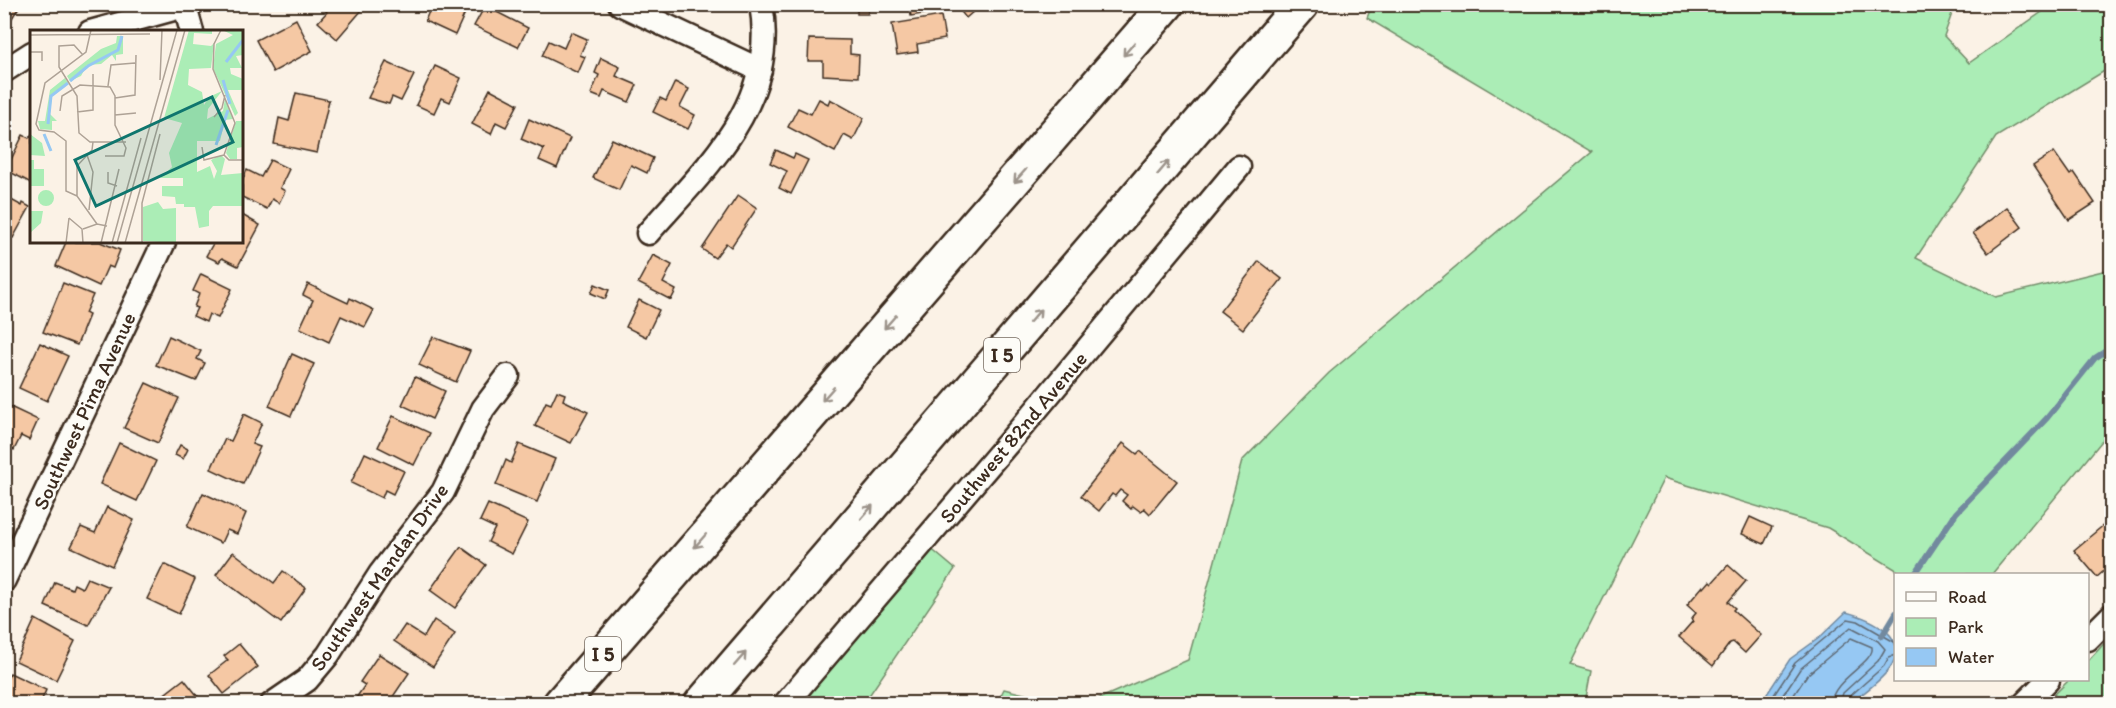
<svg xmlns="http://www.w3.org/2000/svg" width="2116" height="708" font-family="Itim,sans-serif">
<style>
.green{fill:#abedb6;stroke:#738c6a;stroke-width:1.5}
.water{fill:#96c8f3;stroke:#72899e;stroke-width:1.5}
.lines{fill:none;stroke-linecap:round;stroke-linejoin:round}
.shore{stroke:#5f6973;stroke-width:1.5}
.stream{stroke:#72899e;stroke-width:6}
.building{fill:#f5c8a4;stroke:#3b2a1e;stroke-width:1.5}
.minor-casing{stroke:#3b2a1e;stroke-width:27}
.highway-casing{stroke:#3b2a1e;stroke-width:38}
.minor{stroke:#fdfcf7;stroke-width:22}
.highway{stroke:#fdfcf7;stroke-width:33}
.oneway{stroke:#9c938a}
.labels{text-anchor:middle;dominant-baseline:central;stroke-width:5;stroke-linejoin:round;paint-order:stroke}
.shield{fill:#fdfcf7;stroke:#75695f;stroke-width:1.5}
.shield-label{font-size:20px;font-weight:bold;fill:#3b2a1e}
.street-label{font-size:21px;fill:#3b2a1e;stroke:#fdfcf7}
.inset-river{fill:none;stroke:#96c8f3;stroke-width:3}
.inset-road{fill:none;stroke:#aea296;stroke-width:1.5}
.view{fill:#0f766e;fill-opacity:0.15;stroke:#0f766e;stroke-width:3}
.inset-edge{fill:none;stroke:#3b2a1e;stroke-width:3}
</style>
<rect width="100%" height="100%" fill="#fbf2e6"/>
<filter id="ink" filterUnits="userSpaceOnUse"><feTurbulence type="fractalNoise" baseFrequency=".0167" numOctaves="2"/><feDisplacementMap in="SourceGraphic" scale="12" xChannelSelector="R" yChannelSelector="G"/><feConvolveMatrix kernelMatrix="1 2 1 2 8 2 1 2 1" color-interpolation-filters="sRGB"/></filter>
<g filter="url(#ink)">
<g class="green">
<path d="M1372,5H1955L1944,36L1969,63L2052,5H2111V67L1996,137L1916,258L1996,297L2111,269V430L1992,574H1903L1828,528L1664,478L1570,665L1591,671L1585,703H1089L1188,660L1242,461L1329,373L1592,152L1367,18Z"/>
<path d="M929,547L955,569L864,703L799,704Z"/>
<path d="M2111,636V703H2046L2069,680H2088V661Z"/>
<path d="M1004,689L1061,703H997Z"/>
</g>
<path class="water" d="M1846,612C1872,619 1913,637 1889,669C1880,682 1863,693 1851,703H1761L1790,659L1819,638Z"/>
<g class="lines">
<g class="shore">
<path d="M1768,704L1795,663L1848,619L1858,621L1896,643"/>
<path d="M1777,704L1800,669L1851,627L1878,641L1885,649L1878,661L1843,693L1840,704"/>
<path d="M1788,704L1807,675L1851,638L1872,647C1875,663 1832,679 1831,704"/>
<path d="M1848,704L1849,697L1884,666L1889,657L1896,655"/>
</g>
<g class="stream">
<path d="M1915,574L1956,513L2047,418L2095,358L2112,347"/>
<path d="M1882,636L1896,613"/>
</g>
</g>
<g class="building">
<path d="M4,4H21L5,29L4,28Z"/>
<path d="M356,4L362,10L337,39L318,22L327,12L320,4Z"/>
<path d="M432,4H469L455,35L425,21Z"/>
<path d="M857,4H869L868,14H857Z"/>
<path d="M909,4H927L929,13L911,16Z"/>
<path d="M955,4H982L966,18Z"/>
<path d="M485,6L528,28L518,47L474,26Z"/>
<path d="M941,16L945,39L917,44L918,52L897,55L892,24Z"/>
<path d="M296,19L312,51L273,72L256,40Z"/>
<path d="M571,32L587,39L580,55L585,57L578,73L542,56L549,41L564,48Z"/>
<path d="M809,39L850,40V54L859,55L858,77L823,75V61H808Z"/>
<path d="M601,58L620,67L616,76L637,85L629,102L604,91L601,98L591,94L599,75L595,73Z"/>
<path d="M386,62L414,75L401,101L392,97L389,104L368,98Z"/>
<path d="M435,66L461,78L450,102L441,98L434,113L416,105Z"/>
<path d="M675,82L689,89L680,107L695,115L688,129L653,112L660,98L666,101Z"/>
<path d="M490,89L518,104L506,127L496,122L491,134L472,124Z"/>
<path d="M296,93L329,100L317,153L274,144L279,118L289,121Z"/>
<path d="M819,99L828,104L830,99L864,118L853,140L844,135L835,152L788,127L798,108L811,114Z"/>
<path d="M529,119L570,138L557,168L539,160L544,149L521,139Z"/>
<path d="M32,134V183H31L6,170L23,135L29,138Z"/>
<path d="M612,139L653,158L647,173L631,165L619,190L593,178Z"/>
<path d="M776,150L793,158L795,154L808,160L791,194L779,188L787,171L770,163Z"/>
<path d="M2054,152L2070,175L2074,172L2095,203L2069,220L2033,166Z"/>
<path d="M270,160L289,169L280,188L285,191L279,203L272,199L267,209L242,197V181L247,170L261,177Z"/>
<path d="M738,195L757,208L731,247L726,243L715,258L702,249Z"/>
<path d="M4,196L22,206L23,203L30,207L13,238L4,233Z"/>
<path d="M2007,207L2022,227L1988,253L1973,233Z"/>
<path d="M242,215L260,225L238,266L222,258L219,262L206,256L214,242H242Z"/>
<path d="M66,242H100L120,250L113,268L108,266L99,286L56,266Z"/>
<path d="M653,255L672,265L663,283L676,290L671,300L638,283Z"/>
<path d="M1259,261L1282,279L1243,329L1220,311Z"/>
<path d="M201,274L232,289L218,318L209,314L206,322L193,316L197,308L194,307L199,294L193,291Z"/>
<path d="M63,283L93,295L85,313L89,315L77,345L43,332Z"/>
<path d="M308,284L348,303L350,298L374,310L365,327L341,316L329,342L300,328L313,300L303,295Z"/>
<path d="M595,284L609,290L605,299L591,293Z"/>
<path d="M639,300L659,310L646,337L626,327Z"/>
<path d="M169,336L201,351L197,359L205,363L196,381L156,365Z"/>
<path d="M433,337L470,351L456,382L419,365Z"/>
<path d="M40,343L68,356L47,401L19,388Z"/>
<path d="M292,354L314,364L291,416L269,406Z"/>
<path d="M415,377L445,391L432,419L402,405Z"/>
<path d="M146,383L179,398L158,443L124,428Z"/>
<path d="M557,391L565,394L563,400L588,412L571,443L535,426L546,402L551,404Z"/>
<path d="M4,404L38,420L29,440L21,436L14,450L4,445Z"/>
<path d="M244,414L262,423L252,444L260,447L243,484L211,469L225,439L231,441Z"/>
<path d="M393,416L430,433L414,465L378,447Z"/>
<path d="M119,443L156,461L137,501L100,484Z"/>
<path d="M1123,443L1137,454L1140,451L1177,481L1150,514L1144,508L1141,512L1133,506L1131,509L1122,501L1127,495L1120,490L1115,496L1112,494L1099,511L1081,496Z"/>
<path d="M519,444L555,459L537,502L496,485L506,460L511,463Z"/>
<path d="M180,445L188,449L183,459L175,455Z"/>
<path d="M365,453L404,471L393,494L385,490L382,498L351,483Z"/>
<path d="M203,493L246,513L237,534L227,530L221,543L187,527Z"/>
<path d="M488,504L528,522L512,554L488,542L495,528L480,521Z"/>
<path d="M107,507L134,520L112,566L71,547L81,527L95,533Z"/>
<path d="M1750,517L1772,527L1764,544L1742,534Z"/>
<path d="M2112,518V564L2097,577L2074,550Z"/>
<path d="M461,547L486,565L455,608L430,590Z"/>
<path d="M233,552L274,583L283,571L306,588L281,623L216,575Z"/>
<path d="M164,564L195,579L179,614L147,599Z"/>
<path d="M1728,565L1746,581L1728,602L1735,608L1733,610L1761,635L1745,653L1733,642L1730,643L1713,666L1679,637L1693,621L1691,619L1696,613L1687,605L1703,586L1704,588L1710,581L1712,583Z"/>
<path d="M87,578L109,587L88,625L45,606L55,582L72,589L74,584L82,588Z"/>
<path d="M35,619L75,641L56,680L16,661Z"/>
<path d="M434,620L455,634L433,667L394,641L405,625L424,637Z"/>
<path d="M239,644L258,667L224,694L209,675L228,660L224,656Z"/>
<path d="M379,654L409,673L388,704H352L365,685L360,682Z"/>
<path d="M10,673L46,690L40,704H4V686Z"/>
<path d="M184,679L204,704H160L157,700Z"/>
</g>
<g class="lines">
<g class="minor-casing">
<g id="minor">
<path d="M620,4L760,70"/>
<path d="M185,7L192,32"/>
<path d="M90,32L192,4"/>
<path d="M4,71L32,53"/>
<path d="M648,233C707,166 779,103 761,4"/>
<path d="M4,580L164,242"/>
<path d="M2088,639L2112,615"/>
<path d="M272,704L307,680L328,655L380,574L443,492L483,409L508,376"/>
<path d="M785,704L1026,422L1239,167"/>
<path d="M2024,704L2048,680"/>
</g>
</g>
<g class="highway-casing">
<g id="highway">
<path d="M560,704L1167,4"/>
<path d="M701,704L1302,4"/>
</g>
</g>
<use href="#minor" class="minor"/>
<use href="#highway" class="highway"/>
</g>
<defs><path id="oneway-shaft" d="M-6 0H5M1.5-3L5.5 0L1.5 3" fill="none" stroke-width="1.6" stroke-linecap="round" stroke-linejoin="round" transform="scale(1.5)"/></defs>
<g class="oneway">
<use href="#oneway-shaft" transform="translate(1129 49) rotate(130)"/>
<use href="#oneway-shaft" transform="translate(1163 168) rotate(-50)"/>
<use href="#oneway-shaft" transform="translate(1020 176) rotate(132)"/>
<use href="#oneway-shaft" transform="translate(1035 316) rotate(-49)"/>
<use href="#oneway-shaft" transform="translate(890 322) rotate(131)"/>
<use href="#oneway-shaft" transform="translate(828 394) rotate(131)"/>
<use href="#oneway-shaft" transform="translate(867 512) rotate(-49)"/>
<use href="#oneway-shaft" transform="translate(700 541) rotate(131)"/>
<use href="#oneway-shaft" transform="translate(740 659) rotate(-49)"/>
</g>
</g>
<g class="labels">
<g class="shield">
<rect x="984" y="338" width="36" height="34" rx="4.5"/>
<rect x="585" y="637" width="36" height="34" rx="4.5"/>
</g>
<g class="shield-label">
<text x="1002" y="355">I 5</text>
<text x="603" y="654">I 5</text>
</g>
<g class="street-label">
<text transform="translate(84 411) rotate(-65)">Southwest Pima Avenue</text>
<text transform="translate(1013 437) rotate(-50)">Southwest 82nd Avenue</text>
<text transform="translate(379 577) rotate(-55)">Southwest Mandan Drive</text>
</g>
</g>
<g transform="translate(30 30)">
<rect width="213" height="213" fill="#fbf2e6"/>
<path d="M159,0H182V4L164,3L163,14L181,16L184,13L181,38L159,39L158,55L172,62L174,75L179,67L192,61L178,79L177,89L193,81L195,68L203,89L195,90L190,111H167V142L180,136L184,149L187,141L181,130L191,125L195,129L191,145L213,143V176H183L179,181V196L169,198L165,177H154V174H146L145,167L132,166V156H153V148H130L142,137L139,123L152,93L134,88ZM192,0H213V25L206,26L212,38H200L201,44L213,49V60H198L208,83L205,86L183,38L186,14L203,5ZM87,6H93V24L86,25V31L82,25L71,34L57,35L51,46L40,51L37,46L71,19L86,13ZM35,48L38,53L22,66L20,84L27,91H22V100L10,99L8,91H15L20,60ZM206,91H213V117L207,118V129H200L196,123ZM0,104L12,113L15,126L0,125ZM0,130H4V139H14V156H0ZM8 168a8 8 0 1 1 16 0a8 8 0 1 1-16 0ZM128,172L133,179L146,178V213L113,211V177ZM0,181H13L11,193L0,203Z" fill="#abedb6"/>
<path class="inset-river" d="M196,32L213,10M193,50L200,74M40,51L58,36L88,20L92,6M18,94L21,66L38,53M14,104L21,121M186,115L198,80"/>
<path class="inset-road" d="M191,0L184,14L183,39L205,93L194,125L199,130H213M0,5L120,4M0,22H12V31M53,25L44,15L29,16V37L47,66L49,103L60,112H96M130,50L132,0M78,56L81,35L105,33M85,68L105,65L106,25M30,81L32,66L50,55L80,57L85,66V95L96,118L94,126H75M47,82L63,80V44M85,85L106,83M184,87L192,78L195,65M63,112L62,120L47,136V166L67,194M172,117L174,130L194,125M57,125L63,142L59,180M78,142V153L87,156M47,166L36,161V111L24,102L9,100L6,94L15,53L56,22L61,0M39,188L52,199L53,213M53,199L67,194L77,196M36,213L39,188M71,213L89,139M82,213L111,108M87,213L147,0M95,213L155,0M112,213V173L130,104"/>
<path class="view" d="M182,67L203,112L66,176L45,130Z"/>
<rect width="213" height="213" class="inset-edge"/>
</g>
<rect width="2116" height="708" fill="none" stroke="#fdfcf7" stroke-width="24"/>
<rect x="12" y="12" width="2092" height="684" fill="none" stroke="#3b2a1e" stroke-width="2" filter="url(#ink)"/>
<rect x="1894" y="573" width="195" height="108" fill="#fdfcf7" stroke="#afa8a0" stroke-width="1.5"/>
<rect x="1906" y="592" width="30" height="9" fill="#fdfcf7" stroke="#afa8a0" stroke-width="1.5"/>
<text x="1948" y="603" font-size="18" fill="#3b2a1e">Road</text>
<rect x="1906" y="618" width="30" height="18" fill="#abedb6" stroke="#afa8a0" stroke-width="1.5"/>
<text x="1948" y="633" font-size="18" fill="#3b2a1e">Park</text>
<rect x="1906" y="648" width="30" height="18" fill="#96c8f3" stroke="#afa8a0" stroke-width="1.5"/>
<text x="1948" y="663" font-size="18" fill="#3b2a1e">Water</text>
</svg>
